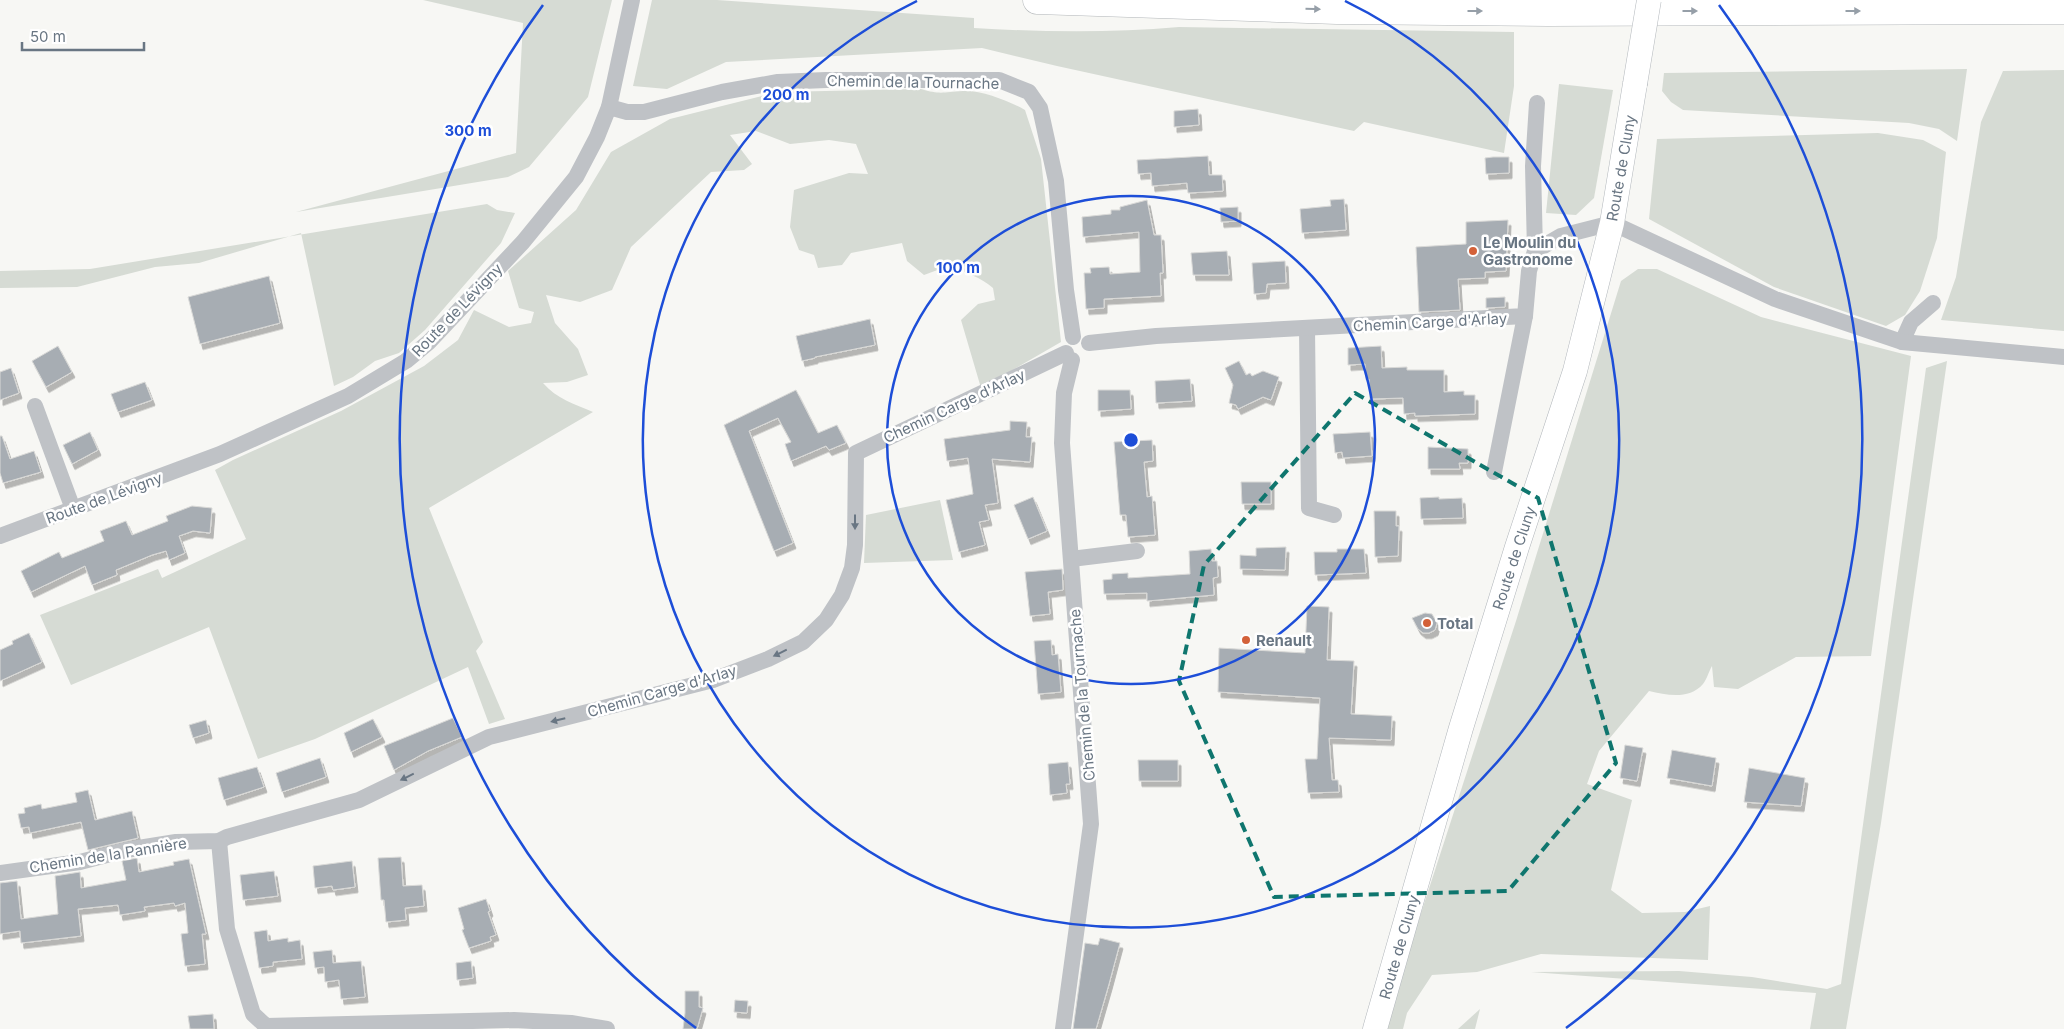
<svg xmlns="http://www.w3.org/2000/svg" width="2064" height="1029" font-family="Inter,sans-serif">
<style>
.green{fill:#d6dbd4}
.building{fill:#a7adb3;stroke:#d9d9d7;filter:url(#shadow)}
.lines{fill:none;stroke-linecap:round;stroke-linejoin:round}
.secondary-casing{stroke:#b1b6bb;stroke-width:25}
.motorway-casing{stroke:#b2b6b9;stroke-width:29}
.minor{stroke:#bfc2c6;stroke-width:16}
.secondary{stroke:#fff;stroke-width:24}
.motorway{stroke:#fff;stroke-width:28}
.secondary-bridge-casing{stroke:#b1b6bb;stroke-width:25;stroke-linecap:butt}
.secondary-bridge{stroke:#fff;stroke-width:24}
.oneway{fill:#969fa8}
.oneway2{fill:#697683}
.marked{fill:none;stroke:#0f766e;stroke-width:4;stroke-dasharray:10 6;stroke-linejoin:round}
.ring{fill:none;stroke:#1d4ed8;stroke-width:2.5}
.poi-dot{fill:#d36139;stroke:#fff;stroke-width:2}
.labels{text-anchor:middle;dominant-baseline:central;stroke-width:5;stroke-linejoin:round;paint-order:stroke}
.street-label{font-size:15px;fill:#697683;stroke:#fff}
.poi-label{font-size:15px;font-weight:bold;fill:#697683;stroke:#fff;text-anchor:start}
.centre{fill:#1d4ed8;stroke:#fff;stroke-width:2.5}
.ring-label{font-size:15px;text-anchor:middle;font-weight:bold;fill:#1d4ed8;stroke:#fff;stroke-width:5;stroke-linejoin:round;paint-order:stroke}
</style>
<defs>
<filter id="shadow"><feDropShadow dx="3" dy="5.5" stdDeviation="0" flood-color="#0004"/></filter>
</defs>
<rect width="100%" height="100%" fill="#f7f7f4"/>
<g class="green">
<path d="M423,0H612L588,97L529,167L508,177L296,212L516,153L523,23Z"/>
<path d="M652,0H717L974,18V28C1042,32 1111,33 1179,27L1514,32V86L1504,153L1364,122L1354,131L1057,66L982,48L726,62L667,89L633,86Z"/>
<path d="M1967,69L1957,141L1939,129L1909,123L1683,110L1671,102L1662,91L1664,73Z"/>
<path d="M2064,70V331L1941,320L1956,277L1981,122L2003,71Z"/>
<path d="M1559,84L1613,90L1594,198L1576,215L1546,213Z"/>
<path d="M921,89C941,95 943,92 963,91C982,90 1009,101 1025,110L1041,159L1061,342L981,388L961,320L978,304L995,300L993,288C981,277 965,273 951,265L924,275L907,261L902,243L851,253L842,265L818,268L814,255L799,250L790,227L794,190L849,173L868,174L856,144L829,140L790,144L756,131L730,135L752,164L744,170L711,172L631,247L612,290L580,302L546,295L555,323L578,349L588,375L567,382L543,383C557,399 574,404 593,412L429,508L483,642L476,651L505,719L489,724L468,667L315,739L258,759L209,627L71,685L40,615L158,569L162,578L246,539L215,470L233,460L341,411L424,366L458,340L474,310L509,327L531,323L534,312L519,308L508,271L576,210L611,152L670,119L778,92Z"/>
<path d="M1878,133L1923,140L1946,152L1937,238L1920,291L1905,315L1886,326L1774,287L1649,219L1657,139Z"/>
<path d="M487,204L497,210L515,213L501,243L425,330L399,353L375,361L353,377L334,386L301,233L199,263L155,267L77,287L0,288V271L90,269Z"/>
<path d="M1638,269H1657L1761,317L1911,356L1871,656L1796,657L1738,689L1714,687L1712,666C1709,671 1707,679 1703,684C1689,700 1667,695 1649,691L1599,751L1587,784L1632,800L1611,890L1642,913L1685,912L1710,906L1708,960L1541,954L1477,972L1432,975L1407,1013L1403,1029H1387L1410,947L1516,621L1621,281Z"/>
<path d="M1947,361L1881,823L1846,1029H1810L1816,993L1531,972L1679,971L1752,977L1827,989L1841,984L1926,368Z"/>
<path d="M940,500L953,560L864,563L866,515Z"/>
<path d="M1480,1009L1475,1029H1458Z"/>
</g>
<g class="building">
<path d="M1198,109L1199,125L1174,127V111Z"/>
<path d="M1208,156L1209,175H1222L1223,191L1188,193L1187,183L1152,186L1151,173L1138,174L1137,160Z"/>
<path d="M1493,157H1509V173L1486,174L1485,158Z"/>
<path d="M1344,199L1346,230L1302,233L1300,209L1331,206L1330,200Z"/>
<path d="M1147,200L1154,235H1161L1163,273H1160L1161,296L1104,299V308L1086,309L1084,273H1091L1090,268L1109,267L1110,274L1140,272L1139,232L1083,237L1082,217L1111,214V210H1120V207Z"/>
<path d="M1238,207V221L1221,222L1220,208Z"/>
<path d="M1508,220L1506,271L1485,272V278L1458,279L1460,310L1419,312L1416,247L1466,244V222Z"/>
<path d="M1227,251L1229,275H1193L1191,253Z"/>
<path d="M1285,261L1286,283L1267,284L1266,293L1254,294L1252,263Z"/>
<path d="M269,276L280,323L200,344L188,297Z"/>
<path d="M1505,297V307L1486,308V298Z"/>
<path d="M870,319L875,345L815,357V358L802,361L796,336Z"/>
<path d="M58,346L72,372L46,387L32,361Z"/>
<path d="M1381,346L1382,368L1407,367V370H1444V392L1464,391V395H1475V414L1415,416V413L1404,414L1403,398L1370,399L1369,379L1366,380L1365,364L1348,365V348Z"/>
<path d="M1239,361L1246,375L1250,373L1252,376L1263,371L1279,377L1271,400L1263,397L1238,409L1236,405L1229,403L1233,385L1225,368Z"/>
<path d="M11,368L19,393L0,400V372Z"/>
<path d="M1190,379L1192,401L1156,403L1155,381Z"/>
<path d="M145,382L152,400L118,412L111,394Z"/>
<path d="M796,390L818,433L837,425L846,443L829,450L826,446L791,461L785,444L791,442L778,418L749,431L793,543L774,551L724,425Z"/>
<path d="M1098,390H1130L1131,409L1098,411Z"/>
<path d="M1010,421L1027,422L1026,437H1032L1030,462L992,459L998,503L985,505L989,520L979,522L985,545L959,552L946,500L973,494L968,458L947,461L944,439L1010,430Z"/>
<path d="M90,432L98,450L72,464L63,445Z"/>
<path d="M1370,432L1372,456L1343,458L1342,452L1335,453L1333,434Z"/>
<path d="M0,436H2L10,459L34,451L41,472L3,483L0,473Z"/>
<path d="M1152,440L1153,461L1144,462L1147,497L1152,496L1155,535L1128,537L1126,515H1120L1114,442Z"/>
<path d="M1428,447L1468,449V463H1459L1460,469H1428Z"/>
<path d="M1241,482H1271V504H1242Z"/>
<path d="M1033,497L1047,531L1028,539L1014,505Z"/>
<path d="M1439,497V499L1462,498L1463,518L1421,519L1420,498Z"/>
<path d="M192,506L212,508L210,533L193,531L179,536L185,553L169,560L166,551L152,555L116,570L117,575L92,585L85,566L31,592L21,571L59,552L62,558L104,541L100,531L126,521L132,535L168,521L166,516Z"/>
<path d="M1374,511H1396V526H1399L1398,556L1375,557Z"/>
<path d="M1286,547L1285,570L1240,569V555L1256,556V548Z"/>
<path d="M1211,549L1212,561H1217L1218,577L1213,578L1214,595L1147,601V593L1104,594L1103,580L1112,579V574L1128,573V578L1190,574L1189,551Z"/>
<path d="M1337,549H1364L1366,573L1315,575L1314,552H1337Z"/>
<path d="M1062,569L1063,590L1048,592L1050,614L1030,616L1025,572Z"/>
<path d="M1307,606L1329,607L1327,660L1354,661L1351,714L1392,716L1391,740L1329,738L1332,780H1338L1339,792L1308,793L1305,759H1317L1320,698L1218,692L1219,648L1305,653Z"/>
<path d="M1425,613L1432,614L1437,623L1435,630L1429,633H1423L1418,629L1412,618Z"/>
<path d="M29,633L42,662L0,681V650L13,644L12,641Z"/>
<path d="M1051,640L1052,655L1058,654L1061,692L1038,694L1034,641Z"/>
<path d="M453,718L462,737L428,751L394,770L384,746Z"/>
<path d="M373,719L382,737L351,752L344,733Z"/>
<path d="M206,720L209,733L193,738L189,725Z"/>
<path d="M1625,745L1643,748L1637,781L1620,778Z"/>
<path d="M1672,750L1716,758L1712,786L1667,778Z"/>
<path d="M320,758L326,777L282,792L276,773Z"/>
<path d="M1138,760H1178V781H1139Z"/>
<path d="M1068,762L1070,784H1066L1067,793L1050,795L1048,764Z"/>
<path d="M257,767L264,787L224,800L218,778Z"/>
<path d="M1749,768L1805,778L1801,806L1744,802Z"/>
<path d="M88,790L95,820L132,811L138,838L88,850L81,822L30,833L29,827L21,828L18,814L25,813L24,808L41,804L42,809L77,802L75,793Z"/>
<path d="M401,857L403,886L422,885L424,906L405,908L406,920L386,922L384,900H381L378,858Z"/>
<path d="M137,858L139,872L174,865L173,862L189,859L206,934H202L205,964L185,966L181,934L188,933L185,903L175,906L174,903L144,907L145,911L120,915L118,905L78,909L81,936L21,943L20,931L0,934V883L17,881L21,919L58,914L55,876L80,872L81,888L126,880L122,861Z"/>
<path d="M352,861L355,887L333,890L332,886L315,888L313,866Z"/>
<path d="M274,871L278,896L243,900L240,875Z"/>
<path d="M486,899L490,911L488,912L496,935L490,937L491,941L469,948L462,930L464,929L458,908Z"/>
<path d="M267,930L268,941L288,938V942L300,940L302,959L273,962V966L259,968L254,932Z"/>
<path d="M1100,938L1120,943L1109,984L1096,1029H1073L1085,943L1098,945Z"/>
<path d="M332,950L333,963L361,961L365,997L341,999L339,980L325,982L324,967L315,968L313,952Z"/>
<path d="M471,961L473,978L457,980L456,963Z"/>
<path d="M685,991H699V1007L703,1008L697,1029H683L685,1013Z"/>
<path d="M735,1000L748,1001L747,1013L734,1012Z"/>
<path d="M213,1014L214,1029H190L188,1016Z"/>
</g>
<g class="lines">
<g class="secondary-casing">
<path id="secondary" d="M1375,1029L1461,728L1517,547L1575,371L1612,223L1635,84"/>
</g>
<g class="motorway-casing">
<path id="motorway" d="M1037,0L1337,10L1548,12L2064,10"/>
</g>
<g class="minor">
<path d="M609,107L627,112H644L722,92L778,82L826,80H999L1029,92L1040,108L1056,181L1066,290L1073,337"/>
<path d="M1535,251L1533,166L1537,103"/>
<path d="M1307,328L1309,508L1334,515"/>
<path d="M1902,342L1911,322L1933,303"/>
<path d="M1089,343L1156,336L1525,316L1529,271L1535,251L1561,236L1612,223L1775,299L1902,342L2064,357"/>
<path d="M35,406L73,509"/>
<path d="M1494,472L1525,316"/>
<path d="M0,536L220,454L348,396L406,361L429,342L523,242L576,177L597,137L609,107L632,0"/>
<path d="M1071,559L1137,551"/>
<path d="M219,841L227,929L253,1014L266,1026L514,1020L571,1023L607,1029"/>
<path d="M0,873L80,862L126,850L176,842L219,841L227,837L359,800L489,737L713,680L768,659L803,642L826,620L842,595L852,568L855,545L856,453L1066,353"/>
<path d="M1063,1029L1091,824L1062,443L1064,393L1072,360"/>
</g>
<use href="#secondary" class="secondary"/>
<use href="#motorway" class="motorway"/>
<g class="secondary-bridge-casing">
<path id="secondary-bridge" d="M1635,84L1649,0"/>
</g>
<use href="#secondary-bridge" class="secondary-bridge"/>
</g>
<defs><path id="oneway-solid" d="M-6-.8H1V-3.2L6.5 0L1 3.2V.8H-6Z" transform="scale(1.25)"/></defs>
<g class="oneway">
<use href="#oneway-solid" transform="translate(1313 9) rotate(2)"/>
<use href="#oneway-solid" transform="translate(1475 11)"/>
<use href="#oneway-solid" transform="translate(1690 11)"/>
<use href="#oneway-solid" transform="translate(1853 11)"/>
</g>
<g class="oneway2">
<use href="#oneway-solid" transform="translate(855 522) rotate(90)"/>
<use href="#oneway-solid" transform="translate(780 653) rotate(154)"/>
<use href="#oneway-solid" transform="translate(558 720) rotate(166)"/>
<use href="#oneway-solid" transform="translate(407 777) rotate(154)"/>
</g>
<path class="marked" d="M1355,393L1538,498L1616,763L1508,891L1274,897L1179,681L1204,565Z"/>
<g class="ring">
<circle cx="1131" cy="440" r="244"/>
<path d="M1345 1A488 488 0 1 1 917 1"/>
<path d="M696 1028A732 732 0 0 1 543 5M1719 5A732 732 0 0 1 1566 1028"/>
</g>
<g class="poi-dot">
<circle cx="1473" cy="251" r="5"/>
<circle cx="1427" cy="623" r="5"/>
<circle cx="1246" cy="640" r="5"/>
</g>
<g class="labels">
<g class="street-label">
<text transform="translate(913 82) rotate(1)">Chemin de la Tournache</text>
<text transform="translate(1621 168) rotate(-80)">Route de Cluny</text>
<text transform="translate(457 310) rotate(-46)">Route de Lévigny</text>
<text transform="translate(1430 322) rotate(-3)">Chemin Carge d'Arlay</text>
<text transform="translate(954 406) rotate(-25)">Chemin Carge d'Arlay</text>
<text transform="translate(104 498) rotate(-20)">Route de Lévigny</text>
<text transform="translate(1514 558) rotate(-72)">Route de Cluny</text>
<text transform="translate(662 691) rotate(-16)">Chemin Carge d'Arlay</text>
<text transform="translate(1082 695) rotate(-95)">Chemin de la Tournache</text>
<text transform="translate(108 855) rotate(-9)">Chemin de la Pannière</text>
<text transform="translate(1399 947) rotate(-74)">Route de Cluny</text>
</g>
<g class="poi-label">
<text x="1483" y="242">Le Moulin du<tspan x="1483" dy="17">Gastronome</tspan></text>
<text x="1437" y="623">Total</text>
<text x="1256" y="640">Renault</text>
</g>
</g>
<circle cx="1131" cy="440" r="8" class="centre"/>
<g class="ring-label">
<text x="786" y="100">200 m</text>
<text x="468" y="136">300 m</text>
<text x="958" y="273">100 m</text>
</g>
<path d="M22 42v8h122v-8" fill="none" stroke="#697683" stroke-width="2.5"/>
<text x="30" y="42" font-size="15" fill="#697683" stroke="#ffffff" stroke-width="4" paint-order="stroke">50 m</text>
</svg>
